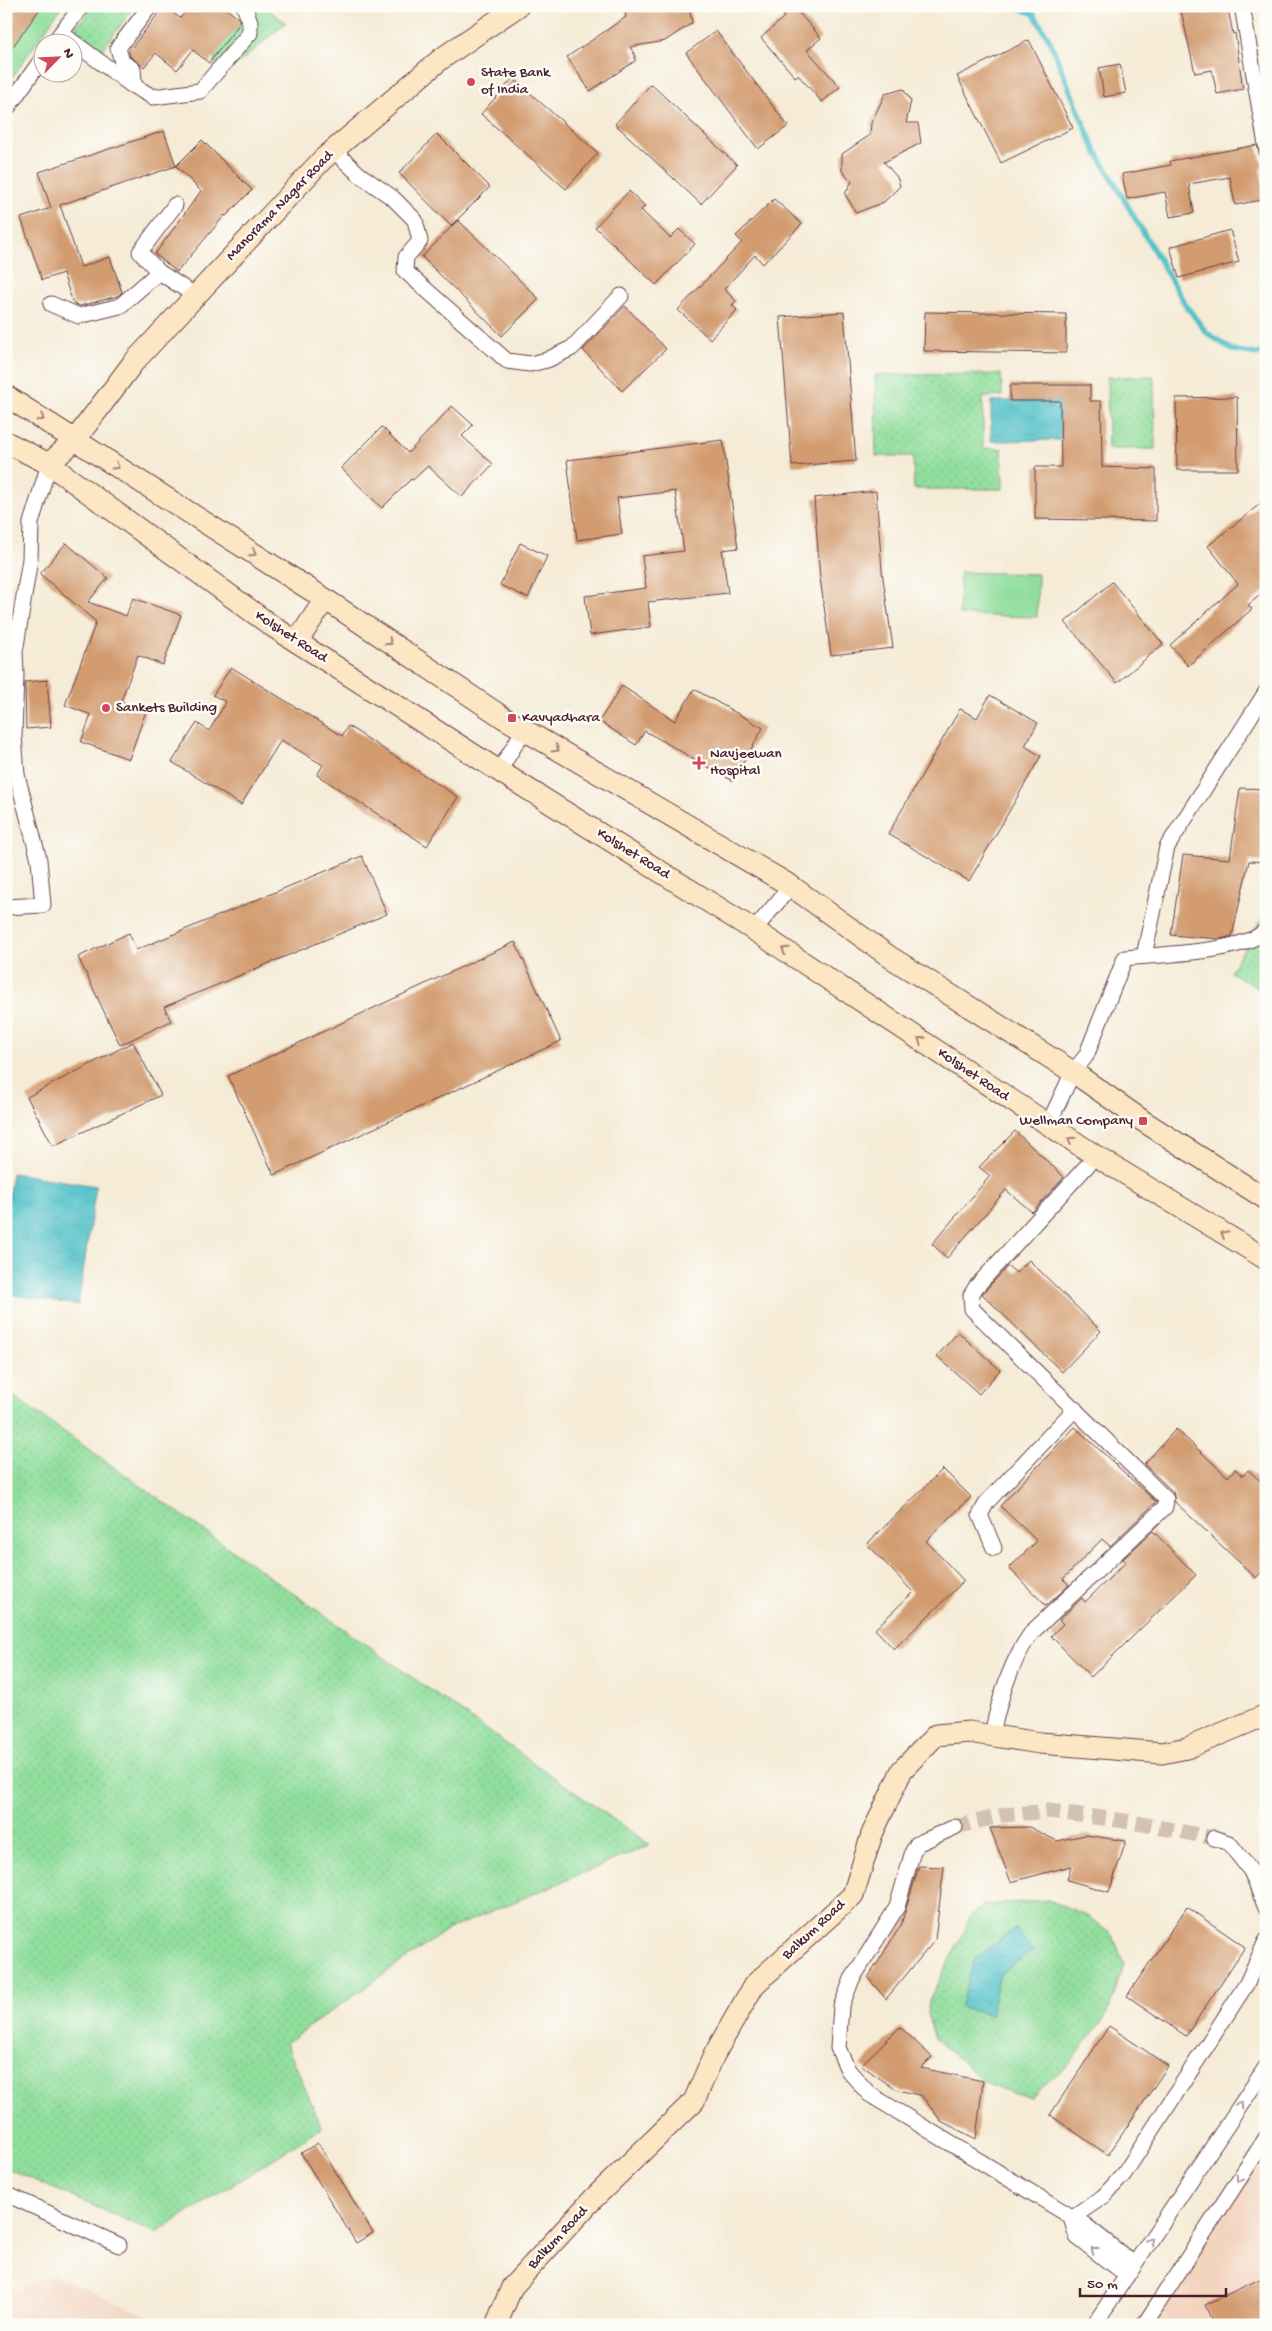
<svg xmlns="http://www.w3.org/2000/svg" width="1272" height="2331" font-family="'Gochi Hand',sans-serif">
<style>
.built{fill:#f3d4bf}
.grass{fill:url(#grass-dots);stroke:#6d7e64}
.garden{fill:#90de9c;stroke:#6d7e64}
.water{fill:url(#water-ripples);stroke:#4f707a}
.lines{fill:none;stroke-linecap:round;stroke-linejoin:round}
.stream{stroke:#54c2ca;stroke-width:5.5}
.building{fill:#d29b70}
.street-tunnel{stroke:#d3c2b4;stroke-width:15;stroke-dasharray:15 8;stroke-linecap:butt}
.street-casing{stroke:#643e45;stroke-width:17}
.secondary-casing{stroke:#643e45;stroke-width:23}
.street{stroke:#fff;stroke-width:15}
.secondary{stroke:#fce6c4;stroke-width:21}
.oneway{stroke:#a38278}
.oneway2{stroke:#ae9aa0}
.poi-dot{fill:#d1495b;stroke:#fdfcf7;stroke-width:2}
.labels{text-anchor:middle;dominant-baseline:central;stroke-width:5;stroke-linejoin:round;paint-order:stroke}
.poi-label{font-size:15px;fill:#4a1f2b;stroke:#fdfcf7;text-anchor:start}
.street-label{font-size:15px;fill:#4a1f2b;stroke:#fdfcf7}
</style>
<defs>
<pattern id="grass-dots" width="8" height="8" patternUnits="userSpaceOnUse" patternTransform="scale(1.25)"><rect width="8" height="8" fill="#90de9c"/><path d="M2 2h.1M6 6h.1" fill="none" stroke="#7ebe87" stroke-width="1.8" stroke-linecap="round"/></pattern>
<pattern id="water-ripples" width="26" height="14" patternUnits="userSpaceOnUse" patternTransform="scale(1.25)"><rect width="26" height="14" fill="#54c2ca"/><path d="M2 4q2-2 4 0t4 0M15 11q2-2 4 0t4 0" fill="none" stroke="#4ba6ae"/></pattern>
</defs>
<rect width="100%" height="100%" fill="#fdfcf7"/>
<filter id="ink" filterUnits="userSpaceOnUse"><feTurbulence type="fractalNoise" baseFrequency=".02" numOctaves="2"/><feDisplacementMap in="SourceGraphic" scale="10" xChannelSelector="R" yChannelSelector="G"/><feConvolveMatrix kernelMatrix="1 2 1 2 8 2 1 2 1" color-interpolation-filters="sRGB"/></filter>
<filter id="wash" filterUnits="userSpaceOnUse"><feTurbulence type="fractalNoise" baseFrequency=".0096" numOctaves="4" result="noise"/><feDisplacementMap in="SourceGraphic" scale="20" xChannelSelector="R" yChannelSelector="G"/><feGaussianBlur stdDeviation="1.12" result="paint"/><feColorMatrix in="noise" values="0 0 0 0 0 0 0 0 0 0 0 0 0 0 0 0 0 1.4 0 .05"/><feComposite in="paint" operator="in"/></filter>
<g filter="url(#wash)">
<rect width="100%" height="100%" fill="#f5ebd6"/>
<g class="built">
<path d="M1266,2149V2325H1153Z"/>
<path d="M52,2274L167,2325H6V2296Z"/>
</g>
<g class="grass">
<path d="M93,6H135L102,50L74,29Z"/>
<path d="M253,6H263L286,23L224,75C216,68 212,65 215,55Z"/>
<path d="M1001,374L1002,396L983,397V448L1002,449L1003,489H914L913,456H876L875,375Z"/>
<path d="M1154,376L1155,449H1108L1107,377Z"/>
<path d="M1266,911V993L1230,972Z"/>
<path d="M6,1391L650,1845L447,1930L286,2043L322,2128L156,2233L6,2168Z"/>
<path d="M1048,1900L1087,1915L1113,1935L1124,1964L1108,2013L1070,2063L1030,2097L990,2086L935,2039L927,2014L929,2000L963,1933L970,1916L984,1905Z"/>
</g>
<g class="garden">
<path d="M6,6H62L6,86Z"/>
<path d="M960,572L1038,574L1037,617L959,615Z"/>
</g>
<g class="water">
<path d="M991,401H1060L1061,440L991,441Z"/>
<path d="M12,1173L96,1186L78,1305L6,1294V1212Z"/>
<path d="M1015,1928L1033,1951L1000,1974L990,2015L960,2007L974,1960Z"/>
</g>
<g class="lines">
<path class="stream" d="M1015,6L1034,14L1049,39L1093,146L1185,304L1206,332L1232,350L1257,354L1266,351"/>
</g>
<g id="blocks">
<g class="building">
<path d="M6,6H42L6,56Z"/>
<path d="M164,6L180,18L190,6H223L239,19L240,23L209,63L193,50L177,70L156,53L144,67L130,56L129,51Z"/>
<path d="M647,6H689L692,23L665,41L630,47L635,55V61L590,91L567,57L626,17L625,10Z"/>
<path d="M779,6H793L821,38L807,50L840,87L822,102L798,75L795,77L761,38L784,17Z"/>
<path d="M1180,6H1213L1214,11L1228,9L1233,34L1235,33L1243,89L1217,94L1212,70L1195,73Z"/>
<path d="M716,31L788,126L758,149L686,53Z"/>
<path d="M1029,40L1073,128L1001,163L957,76Z"/>
<path d="M1120,64L1126,93L1104,97L1099,68Z"/>
<path d="M513,78L598,153L566,189L481,114Z"/>
<path d="M651,84L737,165L701,204L615,124Z"/>
<path d="M903,89L911,101L906,123H918L921,143L884,162L897,177L900,186L884,202L856,213L845,194L852,181L842,171V154L870,135L871,123L885,94Z"/>
<path d="M164,131L176,166L60,205L81,267L110,257L122,292L118,296L80,306L73,303L63,273L42,280L21,218L51,208L39,172Z"/>
<path d="M437,134L490,187L451,226L399,173Z"/>
<path d="M202,140L252,190L226,216L225,215L177,272L155,254L201,191L176,166Z"/>
<path d="M1257,145L1263,168H1260L1266,199L1235,205L1230,177L1189,184L1194,213L1170,217L1165,192L1127,199L1122,174L1171,165L1170,161Z"/>
<path d="M629,191L645,206L641,210L670,238L679,229L695,244L656,285L595,227Z"/>
<path d="M774,199L802,224L763,264L755,255L724,289L736,301L732,305L737,310L710,339L678,310L742,242L736,236Z"/>
<path d="M458,220L539,299L502,336L422,257Z"/>
<path d="M1230,230L1239,262L1179,278L1170,247Z"/>
<path d="M625,306L666,349L622,391L583,350Z"/>
<path d="M844,312L856,461L792,466L780,317Z"/>
<path d="M925,312L1066,314V353L924,351Z"/>
<path d="M1010,385H1090V401H1101L1102,467L1156,469V521L1035,519V467H1061L1060,401H1010Z"/>
<path d="M1237,397L1238,470H1177L1176,398Z"/>
<path d="M452,406L473,425L462,436L493,464L462,497L428,466L413,480L411,479L382,508L341,468L382,427L408,453Z"/>
<path d="M723,440L738,548L722,550L728,593L648,602L651,627L590,635L585,596L646,588L642,556L684,551L675,491L617,498L622,534L577,540L567,460Z"/>
<path d="M876,491L882,571L893,648L831,655L820,578L814,498Z"/>
<path d="M1266,499V590L1248,605L1252,609L1188,666L1170,645L1238,584L1208,546Z"/>
<path d="M66,543L108,578L88,602L126,616L133,598L181,615L163,665L138,655L121,701L146,711L129,759L81,742L91,715L65,705L96,622L40,574Z"/>
<path d="M520,543L547,556L528,598L500,585Z"/>
<path d="M1112,582L1163,644L1117,683L1065,622Z"/>
<path d="M231,667L342,736L348,726L458,797L427,846L317,775L323,765L281,740L241,805L172,762L197,723L209,731L226,702L213,695Z"/>
<path d="M47,680L51,727L26,729L25,682Z"/>
<path d="M622,686L675,721L694,689L763,728L733,781L645,731L636,745L599,721Z"/>
<path d="M990,695L1038,723L1025,746L1041,756L969,881L888,834L960,709L977,718Z"/>
<path d="M1240,788L1266,789V862L1249,861L1232,936L1220,939L1171,935L1183,855L1230,859Z"/>
<path d="M362,856L387,914L164,1007L171,1021L120,1045L78,957L129,933L136,950Z"/>
<path d="M515,942L561,1041L274,1175L228,1076Z"/>
<path d="M133,1042L161,1095L53,1146L27,1097Z"/>
<path d="M1015,1131L1064,1177L1032,1212L1006,1190L947,1258L932,1244L990,1176L979,1167Z"/>
<path d="M1029,1260L1101,1331L1062,1372L982,1294L1008,1266L1016,1273Z"/>
<path d="M958,1332L1000,1370L979,1394L937,1356Z"/>
<path d="M1075,1427L1156,1502L1110,1546L1102,1539L1063,1579L1069,1585L1046,1606L1009,1568L1037,1541L1000,1506Z"/>
<path d="M1176,1429L1228,1477L1235,1469L1243,1476L1248,1470L1266,1486V1567L1256,1578L1175,1502L1173,1492L1144,1464Z"/>
<path d="M943,1469L971,1497L926,1541L964,1581L894,1649L875,1629L913,1592L867,1544Z"/>
<path d="M1153,1531L1196,1575L1091,1677L1051,1636L1063,1624L1059,1620L1082,1598L1085,1602L1126,1562L1123,1559Z"/>
<path d="M1029,1827L1057,1841L1085,1835L1126,1841L1109,1892L1067,1880L1071,1866L1011,1882L990,1828Z"/>
<path d="M919,1866L944,1867L935,1940L886,1999L868,1978L901,1925Z"/>
<path d="M1187,1907L1245,1947L1186,2036L1127,1996Z"/>
<path d="M1109,2026L1168,2066L1108,2155L1050,2115Z"/>
<path d="M900,2027L932,2057L921,2068L983,2081L976,2139L941,2121L922,2096L895,2089L861,2065Z"/>
<path d="M318,2143L373,2233L356,2243L301,2153Z"/>
<path d="M1266,2276V2325H1214L1205,2305Z"/>
</g>
</g>
</g>
<g filter="url(#ink)">
<use href="#blocks" fill-opacity="0" stroke="#643e45" stroke-width="1"/>
<g class="lines">
<path class="street-tunnel" d="M955,1827L1003,1815L1049,1811L1132,1822L1214,1838"/>
<g class="street-casing">
<g id="street">
<path d="M1242,6L1266,145"/>
<path d="M61,33L130,84L153,97L200,91L250,33V22L244,6"/>
<path d="M54,42L82,6"/>
<path d="M130,84L134,81L133,69L122,62L118,48L150,6"/>
<path d="M6,110L42,59"/>
<path d="M333,150L360,175L393,198L415,220L420,241L406,257L405,271L507,361L530,364L547,360L572,348L621,296"/>
<path d="M159,272L196,296"/>
<path d="M51,304L79,316L120,306L159,272L140,252L175,205"/>
<path d="M499,771L524,730"/>
<path d="M6,907L43,905L39,860L17,775L14,736L16,675L15,652L30,559L31,523L49,464"/>
<path d="M754,930L791,886"/>
<path d="M1144,956L1167,847L1266,692"/>
<path d="M1048,1125L1073,1072L1086,1056L1125,958C1158,954 1245,953 1266,930"/>
<path d="M994,1548L980,1515L987,1502L1075,1409"/>
<path d="M992,1735C999,1700 1010,1662 1032,1632L1165,1507L1166,1499L972,1309L971,1295L976,1287L1096,1156"/>
<path d="M955,1827L917,1844L913,1851L897,1907L852,1979L841,2007L838,2048L848,2070L869,2094L1085,2225L1134,2264"/>
<path d="M1214,1838L1229,1843L1251,1871L1266,1908"/>
<path d="M6,2194L119,2245"/>
<path d="M1071,2218L1104,2196L1124,2174L1247,1983L1266,1941"/>
<path d="M1071,2218L1077,2237L1127,2276"/>
<path d="M1094,2325L1266,2067"/>
<path d="M1144,2325L1266,2138"/>
</g>
</g>
<g class="secondary-casing">
<g id="secondary">
<path d="M6,396L325,599L504,718L791,886L890,957L1073,1072L1143,1121L1266,1199"/>
<path d="M6,442L49,464L272,626L499,771L754,930L1096,1156L1266,1259"/>
<path d="M49,464L75,440L133,363L323,159L441,59L518,6"/>
<path d="M297,642L325,599"/>
<path d="M496,2325L512,2287L593,2199L694,2101L714,2055L754,1985L853,1895L872,1834L902,1770L936,1735L969,1732L1040,1743L1162,1753L1187,1748L1266,1715"/>
</g>
</g>
<use href="#street" class="street"/>
<use href="#secondary" class="secondary"/>
</g>
<defs><path id="oneway-chevron" d="M-2-3.5L2.5 0L-2 3.5" fill="none" stroke-width="1.6" stroke-linecap="round" stroke-linejoin="round" transform="scale(1.25)"/></defs>
<g class="oneway">
<use href="#oneway-chevron" transform="translate(41 418) rotate(33)"/>
<use href="#oneway-chevron" transform="translate(116 466) rotate(32)"/>
<use href="#oneway-chevron" transform="translate(253 553) rotate(32)"/>
<use href="#oneway-chevron" transform="translate(389 642) rotate(34)"/>
<use href="#oneway-chevron" transform="translate(556 749) rotate(30)"/>
<use href="#oneway-chevron" transform="translate(785 950) rotate(-146)"/>
<use href="#oneway-chevron" transform="translate(921 1040) rotate(-146)"/>
<use href="#oneway-chevron" transform="translate(1071 1140) rotate(-147)"/>
<use href="#oneway-chevron" transform="translate(1224 1234) rotate(-149)"/>
</g>
<g class="oneway2">
<use href="#oneway-chevron" transform="translate(1240 2105) rotate(-56)"/>
<use href="#oneway-chevron" transform="translate(1239 2179) rotate(123)"/>
<use href="#oneway-chevron" transform="translate(1150 2241) rotate(-56)"/>
<use href="#oneway-chevron" transform="translate(1094 2250) rotate(-142)"/>
</g>
</g>
<g class="poi-dot">
<circle cx="471" cy="82" r="5"/>
<circle cx="106" cy="708" r="5"/>
<rect x="507" y="713" width="10" height="10" rx="2.5"/>
<path d="M696.5 755.5h5v5h5v5h-5v5h-5v-5h-5v-5h5z"/>
<rect x="1138" y="1116" width="10" height="10" rx="2.5"/>
</g>
<g class="labels">
<g class="poi-label">
<text x="481" y="73">State Bank<tspan x="481" dy="17">of India</tspan></text>
<text x="116" y="708">Sankets Building</text>
<text x="522" y="718">Kavyadhara</text>
<text x="710" y="754">Navjeewan<tspan x="710" dy="17">Hospital</tspan></text>
<text x="1133" y="1121" text-anchor="end">Wellman Company</text>
</g>
<g class="street-label">
<text transform="translate(280 206) rotate(-46)">Manorama Nagar Road</text>
<text transform="translate(291 637) rotate(33)">Kolshet Road</text>
<text transform="translate(633 854) rotate(32)">Kolshet Road</text>
<text transform="translate(973 1075) rotate(34)">Kolshet Road</text>
<text transform="translate(814 1930) rotate(-43)">Balkum Road</text>
<text transform="translate(558 2238) rotate(-47)">Balkum Road</text>
</g>
</g>
<rect width="1272" height="2331" fill="none" stroke="#fdfcf7" stroke-width="25"/>
<g transform="translate(58 58) rotate(66)"><circle r="24" fill="#fdfcf7" stroke="#b5a4a5"/>
<path d="M0-4L9 19L0 12L-9 19Z" fill="#d1495b"/>
<text y="-8" font-size="14" font-weight="bold" text-anchor="middle" fill="#4a1f2b">N</text>
</g>
<path d="M1080 2288v8h146v-8" fill="none" stroke="#4a1f2b" stroke-width="2.5"/>
<text x="1087" y="2288" font-size="15" fill="#4a1f2b" stroke="#fdfcf7" stroke-width="4" paint-order="stroke">50 m</text>
</svg>
